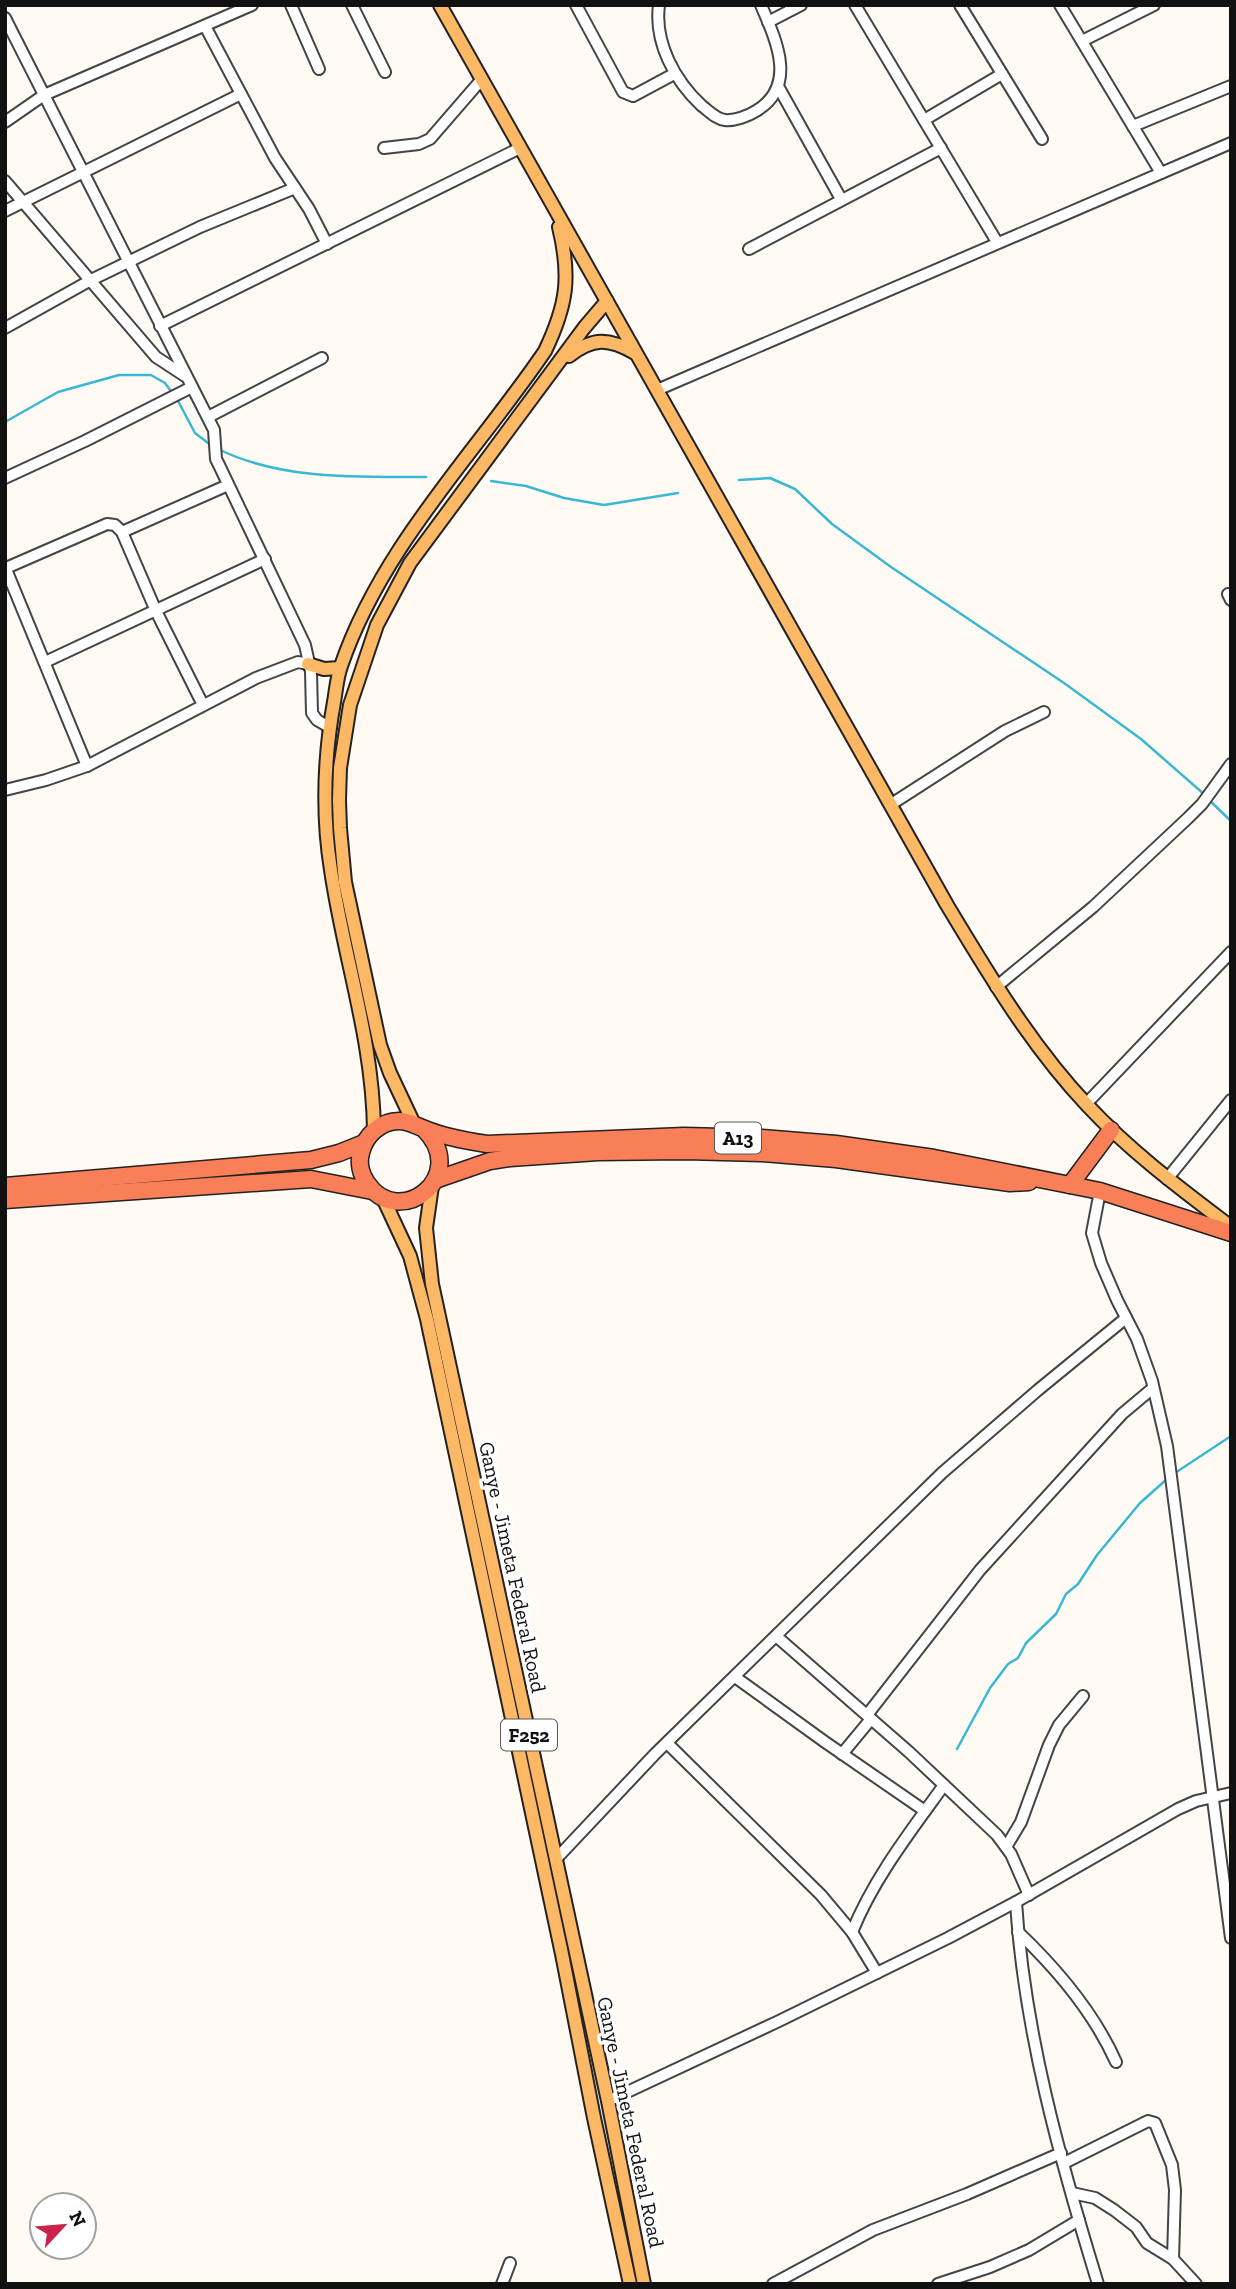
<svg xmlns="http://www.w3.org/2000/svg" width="1236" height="2289" font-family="'Zilla Slab',serif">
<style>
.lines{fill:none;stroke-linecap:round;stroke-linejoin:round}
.stream{stroke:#3bb7d3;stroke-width:2.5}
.minor-casing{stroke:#444;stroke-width:14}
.major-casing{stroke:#222;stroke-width:16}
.highway-casing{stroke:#222;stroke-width:19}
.minor{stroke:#fff;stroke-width:10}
.major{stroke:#fdb866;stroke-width:12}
.highway{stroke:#f97f58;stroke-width:16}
.labels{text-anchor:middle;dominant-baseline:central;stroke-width:7;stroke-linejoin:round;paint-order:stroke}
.shield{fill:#fff;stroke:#585858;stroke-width:2}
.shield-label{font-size:19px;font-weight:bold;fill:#111}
.street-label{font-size:21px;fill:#111;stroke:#fff}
</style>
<rect width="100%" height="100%" fill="#fffbf4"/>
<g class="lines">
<g class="stream">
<path d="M177,399L195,433L212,446"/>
<path d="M5,422L58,392L119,375H151L165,383L173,394"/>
<path d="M218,449C281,480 357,477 426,477"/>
<path d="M739,480L770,478L795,489L832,524L891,567L1064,683L1141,739L1205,795"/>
<path d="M491,481L526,486L564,498L604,505L678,493"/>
<path d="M1209,800L1231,821"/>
<path d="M1175,1473L1231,1436"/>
<path d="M957,1749L990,1688L1008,1664L1018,1658L1026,1643L1056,1614L1066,1594L1078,1584L1097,1555L1140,1503L1167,1479"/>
</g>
<g class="minor-casing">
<g id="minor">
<path d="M291,5L319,69"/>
<path d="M352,5L385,72"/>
<path d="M576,5L623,92L633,96L674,74"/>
<path d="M659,5C654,43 675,81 702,106C709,111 716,119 725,120C735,121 748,116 756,111C798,86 776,40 761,5"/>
<path d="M855,5L997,242"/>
<path d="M960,5L1042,139"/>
<path d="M1060,5L1161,173"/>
<path d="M5,18L214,430L216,459L219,465L305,645L311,672L312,713L317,720L329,727"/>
<path d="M768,22L801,5"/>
<path d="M205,26L275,158L309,209L327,244"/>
<path d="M1082,41L1154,5"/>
<path d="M779,88L841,199"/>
<path d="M924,120L1002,74"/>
<path d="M5,122L44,95L252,5"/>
<path d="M1133,126L1231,86"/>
<path d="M384,148L419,144L430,139L482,79"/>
<path d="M5,181L156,357L185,376"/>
<path d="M5,211L241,94"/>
<path d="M749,249L941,148"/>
<path d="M160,326L520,148"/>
<path d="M5,328L91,280L200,227L295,188"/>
<path d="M657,390L1231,143"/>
<path d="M208,417L322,358"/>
<path d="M5,478L85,441L192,387"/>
<path d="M122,532L228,485"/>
<path d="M5,567L87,766"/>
<path d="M6,568L107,524L115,525L122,532L156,611L203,705"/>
<path d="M1228,594L1231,600"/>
<path d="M45,662L265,559"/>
<path d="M5,790L46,780L87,766L256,678L298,662L308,664"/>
<path d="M890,805L1005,731L1044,712"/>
<path d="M996,987L1093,907L1188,818L1202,804L1231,764"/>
<path d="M1086,1104L1231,952"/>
<path d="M1167,1179L1231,1100"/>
<path d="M1100,1191L1092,1233L1101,1263L1117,1300L1137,1339L1152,1381L1167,1446L1231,1938"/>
<path d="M776,1636L909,1752L997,1835L1011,1854L1029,1895"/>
<path d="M735,1677L825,1742L925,1811"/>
<path d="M867,1715L980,1570L1122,1414L1153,1388"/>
<path d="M667,1743L821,1895L852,1932L877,1973"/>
<path d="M842,1754L871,1719"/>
<path d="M1006,1847L1021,1822L1049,1745L1059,1725L1083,1696"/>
<path d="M556,1859L655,1754L942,1473L1038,1390L1126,1318"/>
<path d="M1016,1902C1024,2031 1060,2160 1098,2284"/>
<path d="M852,1932C874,1878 910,1832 944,1785"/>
<path d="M1018,1932C1057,1969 1094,2013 1116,2062"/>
<path d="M608,2101L779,2021L948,1938L1016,1902L1178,1809L1196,1801L1231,1793"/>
<path d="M1064,2163L1148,2121L1155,2123L1172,2165L1175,2190L1173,2259"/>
<path d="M1072,2193L1095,2198L1114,2210L1136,2227L1147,2243L1173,2259L1196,2284"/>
<path d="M502,2284L510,2263"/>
<path d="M773,2284L873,2230L967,2194L1061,2153"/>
<path d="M938,2284L990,2267L1029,2250L1079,2220"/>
</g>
</g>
<g class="major-casing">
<g id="major">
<path d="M440,5L947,905C989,975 1032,1047 1088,1106C1131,1152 1181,1189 1231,1227"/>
<path d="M569,356C593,337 609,338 635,353"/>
<path d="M308,664L324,669L340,668"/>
<path d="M414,1124L390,1073L380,1045L345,882L340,828L339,800L340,768L350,705L377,625L410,563L584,328L607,301"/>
<path d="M374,1131C373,1039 344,959 331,870C322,814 324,758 334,702C336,690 337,677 341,666C382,546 475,454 545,351C567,305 571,277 559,227"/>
<path d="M432,1186L426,1228L432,1284L608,2101L644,2284"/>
<path d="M383,1198L410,1256L427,1319L562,1954L594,2118L630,2284"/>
</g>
</g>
<g class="highway-casing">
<g id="highway">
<path d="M424,1129C471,1176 399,1231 367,1183C361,1175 358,1163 361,1153C365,1135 381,1121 399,1121C409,1121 416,1126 425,1129C444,1137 467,1141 487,1144L684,1136L762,1138L836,1144L934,1158L1100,1191L1231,1233"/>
<path d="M435,1180L490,1161L510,1158L598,1152L685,1151L761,1153L836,1159L1010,1183L1029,1182"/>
<path d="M1070,1185L1111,1130"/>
<path d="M5,1186L311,1160L339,1153L364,1143"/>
<path d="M5,1200L311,1179L372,1191"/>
</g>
</g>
<use href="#minor" class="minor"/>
<use href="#major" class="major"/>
<use href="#highway" class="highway"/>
</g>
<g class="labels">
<g class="shield">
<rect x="715" y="1122.5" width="46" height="31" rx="5"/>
<rect x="501" y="1719.5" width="56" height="31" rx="5"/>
</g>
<g class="shield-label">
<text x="738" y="1138">A13</text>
<text x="529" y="1735">F252</text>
</g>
<g class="street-label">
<text transform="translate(513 1567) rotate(78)">Ganye - Jimeta Federal Road</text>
<text transform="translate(631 2122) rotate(78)">Ganye - Jimeta Federal Road</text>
</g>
</g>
<rect width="1236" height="2289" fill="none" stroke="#111111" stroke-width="14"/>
<g transform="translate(63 2226) rotate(64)"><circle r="33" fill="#ffffff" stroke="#a0a0a0" stroke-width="2"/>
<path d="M0-5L12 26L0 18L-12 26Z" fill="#c8224d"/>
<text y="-10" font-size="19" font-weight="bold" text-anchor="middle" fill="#111111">N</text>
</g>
</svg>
